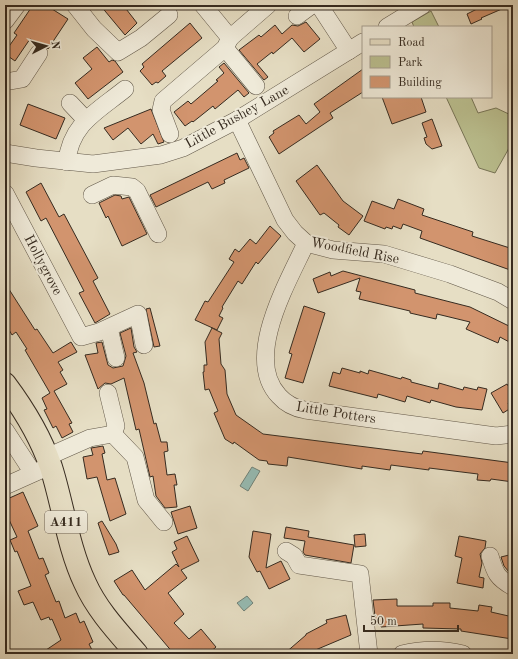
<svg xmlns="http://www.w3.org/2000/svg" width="518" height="659" font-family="'Old Standard TT',serif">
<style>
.green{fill:#bbc090;stroke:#787658}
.water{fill:#96bcb4;stroke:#708279}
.building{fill:#d2946e;stroke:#362b20}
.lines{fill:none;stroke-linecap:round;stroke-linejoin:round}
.minor-casing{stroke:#625849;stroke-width:18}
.major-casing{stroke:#362b20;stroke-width:24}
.minor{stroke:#efead9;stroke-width:17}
.major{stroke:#e6dec4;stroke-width:22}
.labels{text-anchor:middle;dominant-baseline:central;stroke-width:4;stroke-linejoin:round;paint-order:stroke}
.shield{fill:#efead9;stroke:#6e6458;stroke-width:1}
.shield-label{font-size:13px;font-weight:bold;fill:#362b20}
.street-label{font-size:14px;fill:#362b20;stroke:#efead9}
</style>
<rect width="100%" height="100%" fill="#e6dec4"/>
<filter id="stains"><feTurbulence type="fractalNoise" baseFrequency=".005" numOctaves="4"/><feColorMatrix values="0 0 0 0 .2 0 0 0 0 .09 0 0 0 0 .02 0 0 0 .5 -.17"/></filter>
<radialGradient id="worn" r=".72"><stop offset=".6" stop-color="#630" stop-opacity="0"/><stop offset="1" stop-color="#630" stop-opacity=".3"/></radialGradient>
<g class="green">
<path d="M431,11L439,27H414L412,22Z"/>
<path d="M446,97H471L478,113L496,108L513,116V141L495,173L479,168Z"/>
</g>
<g class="water">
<path d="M252,467L260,471L248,491L240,486Z"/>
<path d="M247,596L253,603L244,611L237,603Z"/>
</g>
<g class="building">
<path d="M33,5H55L52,9L68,19L48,49L44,44L37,43L30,39L15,61L5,54V52L17,35L14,33Z"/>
<path d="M100,5H123L137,23L125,35Z"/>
<path d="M485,5H511L481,18L482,19L471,24L467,14Z"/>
<path d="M306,22L320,39L304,52L292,38L273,54L272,52L257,64L268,77L264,80L239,50L259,35L261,37L275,25L282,34L292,25L298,26Z"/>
<path d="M190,23L202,38L162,71L166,76L158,83L156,82L152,85L140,71L144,67L142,64Z"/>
<path d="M97,47L109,62L112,60L115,61L123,72L88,99L75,83L92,69L83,58Z"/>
<path d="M224,63L249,93L244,97L238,90L215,109L213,106L193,122L192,121L185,126L174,112L188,101L191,104L218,81L216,80L224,73L219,67Z"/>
<path d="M363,69V92L330,113L333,118L279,154L269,137L274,133L273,131L299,115L306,124L320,112L314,104Z"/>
<path d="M382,97H421L426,112L392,124Z"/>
<path d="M28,104L65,118L56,139L20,125Z"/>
<path d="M151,109L164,142L158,144L153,134L141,144L128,128L113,140L104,128Z"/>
<path d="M432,119L442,146L432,149L426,144L424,138L427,137L422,123Z"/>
<path d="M237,153L240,160L244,158L249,168L224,180L225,183L212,189L208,182L156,207L150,195Z"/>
<path d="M317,165L343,201L363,216L349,235L338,227L339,225L324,213L320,215L296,181Z"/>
<path d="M41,183L59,217L64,214L98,278L93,281L110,314L95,323L79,293L84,291L46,218L41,221L26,192Z"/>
<path d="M115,195L121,196L122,199L129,197L147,234L122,246L108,216L106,218L99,203Z"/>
<path d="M398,199L424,209L422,215L473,232L472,236L513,249V271L420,238L422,231L403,224L401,229L393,226L392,229L386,227L385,229L364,221L372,201L394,209Z"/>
<path d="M270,226L281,236L258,264L256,262L242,284L238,281L222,307L223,308L219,316L223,318L217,330L195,320L205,301L208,302L234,262L229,259L235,249L239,252L250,239L256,244Z"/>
<path d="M343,271L415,290V293L470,307L513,328V344L500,337L498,343L466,329L470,322L437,314L436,319L410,313V311L359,299L361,292L356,291L360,278L318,293L313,279L330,272L331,276Z"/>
<path d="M5,283L35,330L37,329L53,353L71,342L77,352L58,362L63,370L60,372L67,384L54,391L72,423L69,424L73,432L62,438L56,426L53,428L44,410L47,409L42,398L50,393L25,350L27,349L16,332L12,335L5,323Z"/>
<path d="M304,306L325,313L303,383L285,378L292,354L289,353Z"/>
<path d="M150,308L160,346L154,347L146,309Z"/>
<path d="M131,328L134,347L137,352L133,353L144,383L154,424L156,423L161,442H167L168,451L164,452L167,475L175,474L177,485H174L177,507L165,508L156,496L153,476L150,477L139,429L136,430L124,378L111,384L105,383L98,389L85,355L98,353L96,343L102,342L108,365L113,368L123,366L126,356L120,333Z"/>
<path d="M212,328L222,333L219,339L221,364L225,370L227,394L236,415L263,434L422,454L423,451L513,463V482L491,479L490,481L477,480L478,474L429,468V470L391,465L390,470L362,466V469L288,457L287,466L268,464L267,461L259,460L234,442L233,444L225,439L214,413L218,411L209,389L205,390L203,372H204V365H207L205,342Z"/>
<path d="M342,368L360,373V371L368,374L369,370L401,379L402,377L411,380V382L438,389L439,383L463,390L464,387L477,390L478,387L487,389L482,410L456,407L431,400L430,403L407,396L405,402L378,394L377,398L329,386L333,372L340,374Z"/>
<path d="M507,384L513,394V400L508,403L511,408L503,413L491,393Z"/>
<path d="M103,446L105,453L102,454L107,480L115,478L126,514L110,521L97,477L87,479L83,457L93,455L91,448Z"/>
<path d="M23,492L38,526L28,531L39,559L43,558L49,573L45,575L56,602L59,601L65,618L76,613L80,623L84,621L93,642L89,644L94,654H40L61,640L52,619L50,620L49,617L41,620L33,602L24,605L18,591L31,586L17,551L15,552L10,540L17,537L5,511V500Z"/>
<path d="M190,506L197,528L178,534L171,512Z"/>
<path d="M102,521L116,544L119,552L109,555L98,523Z"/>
<path d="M286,527L309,531L308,537L354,545L351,563L305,555L303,552L305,541L284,538Z"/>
<path d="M253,531L271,534L266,568L281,561L290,579L269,589L260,571L257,572L249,557Z"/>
<path d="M365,534L366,546L355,547L354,535Z"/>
<path d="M187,536L199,561L181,570L187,578L168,593L184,614L174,623L189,639L201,629L216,647L208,654H174L124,595H123L114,581L132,570L145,590L176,564L179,567L172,552L177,549L174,542Z"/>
<path d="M459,536L486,541L485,548L480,554L482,563L479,577L484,578L483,588L457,583L462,558L455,556Z"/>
<path d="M513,554V571L509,572L504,566L501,557Z"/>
<path d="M397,599V606H433V603H450V608L478,611L479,605L492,607L491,612L513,617L512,639L461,631V629L423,628V624L381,627V624H376L373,600Z"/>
<path d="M346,615L351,635L306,654H284L306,635V634L327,623L326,620Z"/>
</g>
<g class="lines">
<g class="minor-casing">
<g id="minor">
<path d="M75,5L94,29L118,52L141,38L169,15"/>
<path d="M203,5L230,38L268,5"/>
<path d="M319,5L349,51"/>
<path d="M297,16L312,5"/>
<path d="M5,21L17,5"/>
<path d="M387,27L423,5"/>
<path d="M225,48L256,86"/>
<path d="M5,82L22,79L39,53"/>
<path d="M70,103L86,120"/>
<path d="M237,120L285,220L295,233L306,243L333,250L384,254L450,274L498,292L513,301"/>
<path d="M170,134L161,110L163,101L225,48L230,38"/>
<path d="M5,153L36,158L93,164L161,155L183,148L237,120L363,42"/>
<path d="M67,162C70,124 98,111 125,89"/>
<path d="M5,193L81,337L99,332L138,314L144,345"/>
<path d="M92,195L113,185L132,187L137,191L158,234"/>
<path d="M306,243C288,282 243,358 279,396C286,404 294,408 305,410L496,436L513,434"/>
<path d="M109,328L116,358"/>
<path d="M5,430L33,473"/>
<path d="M113,434L135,457L146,500L164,522"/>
<path d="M47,457L90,438L113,434L116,426L108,393"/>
<path d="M5,486L43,469"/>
<path d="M286,551L294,556L299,565L360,574L369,654"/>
<path d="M490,556C495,573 497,578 513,587"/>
<path d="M402,654C422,649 443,649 463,654"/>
</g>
</g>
<g class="major-casing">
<path id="major" d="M5,384C23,408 41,438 51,467C63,505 68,547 85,583C97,610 118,632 137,654"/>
</g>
<use href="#minor" class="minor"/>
<use href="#major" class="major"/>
</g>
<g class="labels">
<rect class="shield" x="45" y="511" width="42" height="22" rx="3"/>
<g class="shield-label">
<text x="66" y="522">A411</text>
</g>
<g class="street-label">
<text transform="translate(237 117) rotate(-29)">Little Bushey Lane</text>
<text transform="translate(355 251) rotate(11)">Woodfield Rise</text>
<text transform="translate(43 265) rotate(62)">Hollygrove</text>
<text transform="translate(336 413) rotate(9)">Little Potters</text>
</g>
</g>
<rect width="518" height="659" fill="none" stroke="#e6dec4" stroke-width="20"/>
<rect x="6" y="6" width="506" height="647" fill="none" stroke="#362b20" stroke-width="2"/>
<rect x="10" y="10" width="498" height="639" fill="none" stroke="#362b20"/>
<rect x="362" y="26" width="130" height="72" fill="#efead9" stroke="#a59e8f"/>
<rect x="370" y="39" width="20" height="6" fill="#e6dec4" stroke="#a59e8f"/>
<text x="398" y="46" font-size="12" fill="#362b20">Road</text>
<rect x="370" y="56" width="20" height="12" fill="#bbc090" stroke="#a59e8f"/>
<text x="398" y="66" font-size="12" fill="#362b20">Park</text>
<rect x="370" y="76" width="20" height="12" fill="#d2946e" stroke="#a59e8f"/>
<text x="398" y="86" font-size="12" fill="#362b20">Building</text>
<g transform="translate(46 46) rotate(84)" stroke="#efead9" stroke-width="3" paint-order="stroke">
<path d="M0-3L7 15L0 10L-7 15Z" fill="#362b20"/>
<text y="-6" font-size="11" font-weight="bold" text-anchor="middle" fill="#362b20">N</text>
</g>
<path d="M364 625v6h94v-6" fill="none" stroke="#362b20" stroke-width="2"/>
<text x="370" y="625" font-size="12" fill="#362b20" stroke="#efead9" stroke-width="3" paint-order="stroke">50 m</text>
<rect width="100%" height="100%" filter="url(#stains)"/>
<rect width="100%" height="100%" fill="url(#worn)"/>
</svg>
